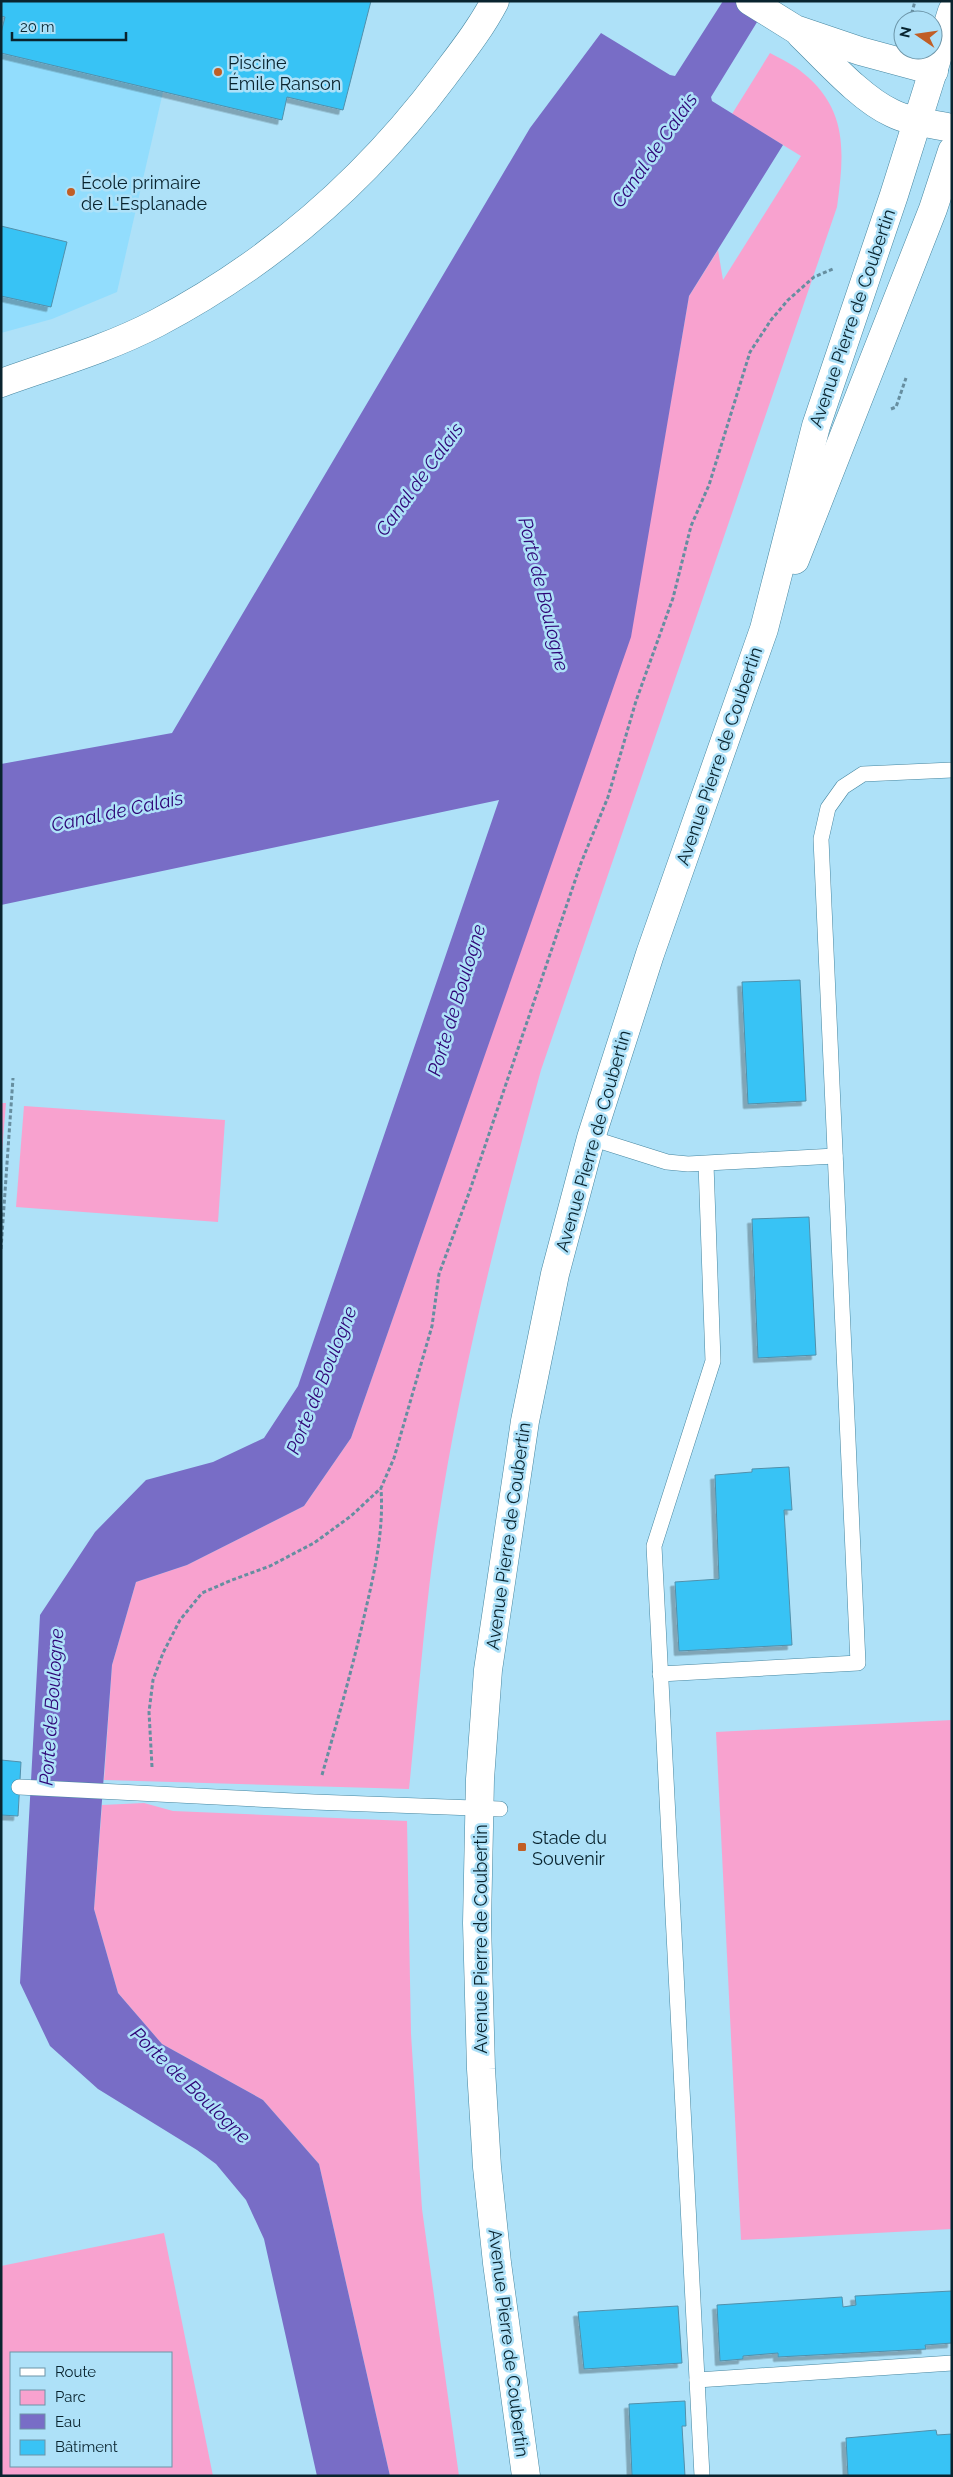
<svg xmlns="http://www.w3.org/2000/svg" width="953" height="2477" font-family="Raleway,sans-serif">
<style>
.built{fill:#92ddfd}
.green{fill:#f8a2cf;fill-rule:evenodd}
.water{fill:#786dc6}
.building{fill:#39c3f5;stroke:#5190ab;filter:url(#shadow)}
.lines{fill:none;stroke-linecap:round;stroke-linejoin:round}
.lane-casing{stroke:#4686a0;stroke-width:16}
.street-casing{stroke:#4686a0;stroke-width:29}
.secondary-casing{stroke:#4686a0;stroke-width:29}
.path{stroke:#668ea0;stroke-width:3;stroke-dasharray:4 2.5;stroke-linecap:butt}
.lane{stroke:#fff;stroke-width:15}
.street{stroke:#fff;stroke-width:28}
.secondary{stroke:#fff;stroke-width:28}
.poi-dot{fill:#c15e25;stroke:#aee1f8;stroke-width:2}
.labels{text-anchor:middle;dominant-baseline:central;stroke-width:5;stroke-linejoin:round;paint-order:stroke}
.poi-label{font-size:18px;fill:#09242f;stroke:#aee1f8;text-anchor:start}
.street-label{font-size:18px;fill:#09242f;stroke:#aee1f8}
.water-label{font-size:19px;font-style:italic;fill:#2e0577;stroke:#aee1f8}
</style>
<defs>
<filter id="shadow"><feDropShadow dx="-4.5" dy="4.5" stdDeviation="0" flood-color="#0004"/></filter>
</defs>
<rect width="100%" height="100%" fill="#aee1f8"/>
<path class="built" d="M1,53L163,92L117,292L52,319L1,333Z"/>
<g class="green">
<path d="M770,53C781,59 794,65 803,73C849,110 844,155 837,207L541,1070C497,1230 456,1392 433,1556C423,1633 417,1712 409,1789L104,1780L112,1665L136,1582L187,1565L304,1506L351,1438L630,637L689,296L718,250L723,280L801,156L732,114Z"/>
<path d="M1,1103H6L1,1164Z"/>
<path d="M24,1106L225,1120L218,1222L16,1207Z"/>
<path d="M952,1720V2229L741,2240L716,1732Z"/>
<path d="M144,1803L173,1811L407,1821L411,2034L422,2209L459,2476H390L319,2164L263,2100L162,2044L118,1993L94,1909L102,1805Z"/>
<path d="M164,2233L213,2476H1V2266ZM171,2353V2466H11V2353Z"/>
</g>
<path class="water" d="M723,1H770L711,97L712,101L783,145L689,296L631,637L351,1438L304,1506L187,1565L136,1582L112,1665L94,1909L118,1993L162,2044L263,2100L319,2164L390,2476H317L264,2239L246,2200L216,2164L197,2150L98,2089L50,2046L20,1983L40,1615L95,1532L146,1480L213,1462L264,1438L298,1386L499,800L1,905V764L172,733L530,128L601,33L670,75L675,76Z"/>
<g class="building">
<path d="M1,1H371L343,110L287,97L282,120L1,53V33L5,17L1,16Z"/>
<path d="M1,226L67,242L51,307L1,296Z"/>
<path d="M800,980L806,1101L748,1104L742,982Z"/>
<path d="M809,1217L816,1355L758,1358L752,1219Z"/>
<path d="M789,1467L792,1510H784L792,1645L679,1651L675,1582L719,1579L715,1475L752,1472V1469Z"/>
<path d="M1,1760L21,1762L18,1816L1,1815Z"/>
<path d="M952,2291V2343L925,2345L926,2349L778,2357V2353L743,2356V2359L720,2361L717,2305L842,2297L843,2307L856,2305L855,2296Z"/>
<path d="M678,2306L682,2363L584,2369L578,2312Z"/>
<path d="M685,2401L686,2426H682L685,2476H632L629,2404Z"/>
<path d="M936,2430L937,2435L952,2434V2476H848L846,2438Z"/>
</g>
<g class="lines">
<g class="lane-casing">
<g id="lane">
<path d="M591,1138L667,1162L688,1164L835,1156"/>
<path d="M660,1674L858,1663L821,839L828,808L843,787L863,774L952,770"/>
<path d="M19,1787L314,1802L500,1809"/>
<path d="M697,2380L952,2363"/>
<path d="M702,2476L654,1546L713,1361L706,1164"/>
</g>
</g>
<g class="street-casing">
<g id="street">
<path d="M750,1L795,29L860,51L934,71"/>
<path d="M801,35C826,59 861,99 892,113C910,122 932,124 952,128"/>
<path d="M1,383C54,364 107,349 157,323C271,263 367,179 444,76C462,52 481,28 495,1"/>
</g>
</g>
<g class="secondary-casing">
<g id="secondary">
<path d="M795,560L933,209L952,151"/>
<path d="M526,2476L497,2263L487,2167L481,2069L477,1923L480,1779L488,1670L525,1421L555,1274L591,1138L650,954L764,629L816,426L894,195L952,11"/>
</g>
</g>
<g class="path">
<path d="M910,20L915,1"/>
<path d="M891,409L896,407L906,378"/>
<path d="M1,1249L13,1078"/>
<path d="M152,1767L149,1712L153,1680L163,1653L180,1620L202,1593L232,1580L270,1566L314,1543L351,1516L381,1488L394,1458L432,1326L439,1274L469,1193L581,863L608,797L636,701L673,598L691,526L709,485L750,352L771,320L788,300L814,277L833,269"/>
<path d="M322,1775C337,1722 352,1670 364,1617C374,1574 384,1532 381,1489"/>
</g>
<use href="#lane" class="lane"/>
<use href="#street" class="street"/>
<use href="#secondary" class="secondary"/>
</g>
<g class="poi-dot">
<circle cx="218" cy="72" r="5"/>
<circle cx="71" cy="192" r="5"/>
<rect x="517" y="1842" width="10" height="10" rx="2.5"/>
</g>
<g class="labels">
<g class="poi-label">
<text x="228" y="62">Piscine<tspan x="228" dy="21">Émile Ranson</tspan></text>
<text x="81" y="182">École primaire<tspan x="81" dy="21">de L'Esplanade</tspan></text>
<text x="532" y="1837">Stade du<tspan x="532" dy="21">Souvenir</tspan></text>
</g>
<g class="street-label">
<text transform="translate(852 318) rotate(-71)">Avenue Pierre de Coubertin</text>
<text transform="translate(719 756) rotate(-71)">Avenue Pierre de Coubertin</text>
<text transform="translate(593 1141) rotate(-74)">Avenue Pierre de Coubertin</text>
<text transform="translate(508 1536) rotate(-82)">Avenue Pierre de Coubertin</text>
<text transform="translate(480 1939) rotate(-90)">Avenue Pierre de Coubertin</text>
<text transform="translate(509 2343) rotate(83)">Avenue Pierre de Coubertin</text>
</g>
<g class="water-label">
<text transform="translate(654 150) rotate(-55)">Canal de Calais</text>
<text transform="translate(419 479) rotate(-54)">Canal de Calais</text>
<text transform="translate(544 594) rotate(76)">Porte de Boulogne</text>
<text transform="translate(117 811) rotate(-12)">Canal de Calais</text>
<text transform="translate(456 1000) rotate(-73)">Porte de Boulogne</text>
<text transform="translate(321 1380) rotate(-68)">Porte de Boulogne</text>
<text transform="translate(51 1707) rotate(-86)">Porte de Boulogne</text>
<text transform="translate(191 2085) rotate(44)">Porte de Boulogne</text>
</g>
</g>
<rect width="953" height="2477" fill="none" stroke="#09242f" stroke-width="5"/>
<rect x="10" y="2352" width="162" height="115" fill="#aee1f8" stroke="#6c95a8"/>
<rect x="20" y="2368" width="25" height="8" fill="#ffffff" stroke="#6c95a8"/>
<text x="55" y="2377" font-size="15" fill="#09242f">Route</text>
<rect x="20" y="2390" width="25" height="15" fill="#f8a2cf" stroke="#6c95a8"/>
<text x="55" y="2402" font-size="15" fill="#09242f">Parc</text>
<rect x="20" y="2414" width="25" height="15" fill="#786dc6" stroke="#6c95a8"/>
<text x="55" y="2427" font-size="15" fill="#09242f">Eau</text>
<rect x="20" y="2440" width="25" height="15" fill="#39c3f5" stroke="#6c95a8"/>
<text x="55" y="2452" font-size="15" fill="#09242f">Bâtiment</text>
<g transform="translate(918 35) rotate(283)"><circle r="24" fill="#aee1f8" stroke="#6c95a8"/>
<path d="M0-4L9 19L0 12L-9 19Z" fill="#c15e25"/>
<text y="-8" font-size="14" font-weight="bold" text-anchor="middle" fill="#09242f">N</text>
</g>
<path d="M12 32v8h114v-8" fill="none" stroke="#09242f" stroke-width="2.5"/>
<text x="20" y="32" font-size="15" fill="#09242f" stroke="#aee1f8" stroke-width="4" paint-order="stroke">20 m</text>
</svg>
